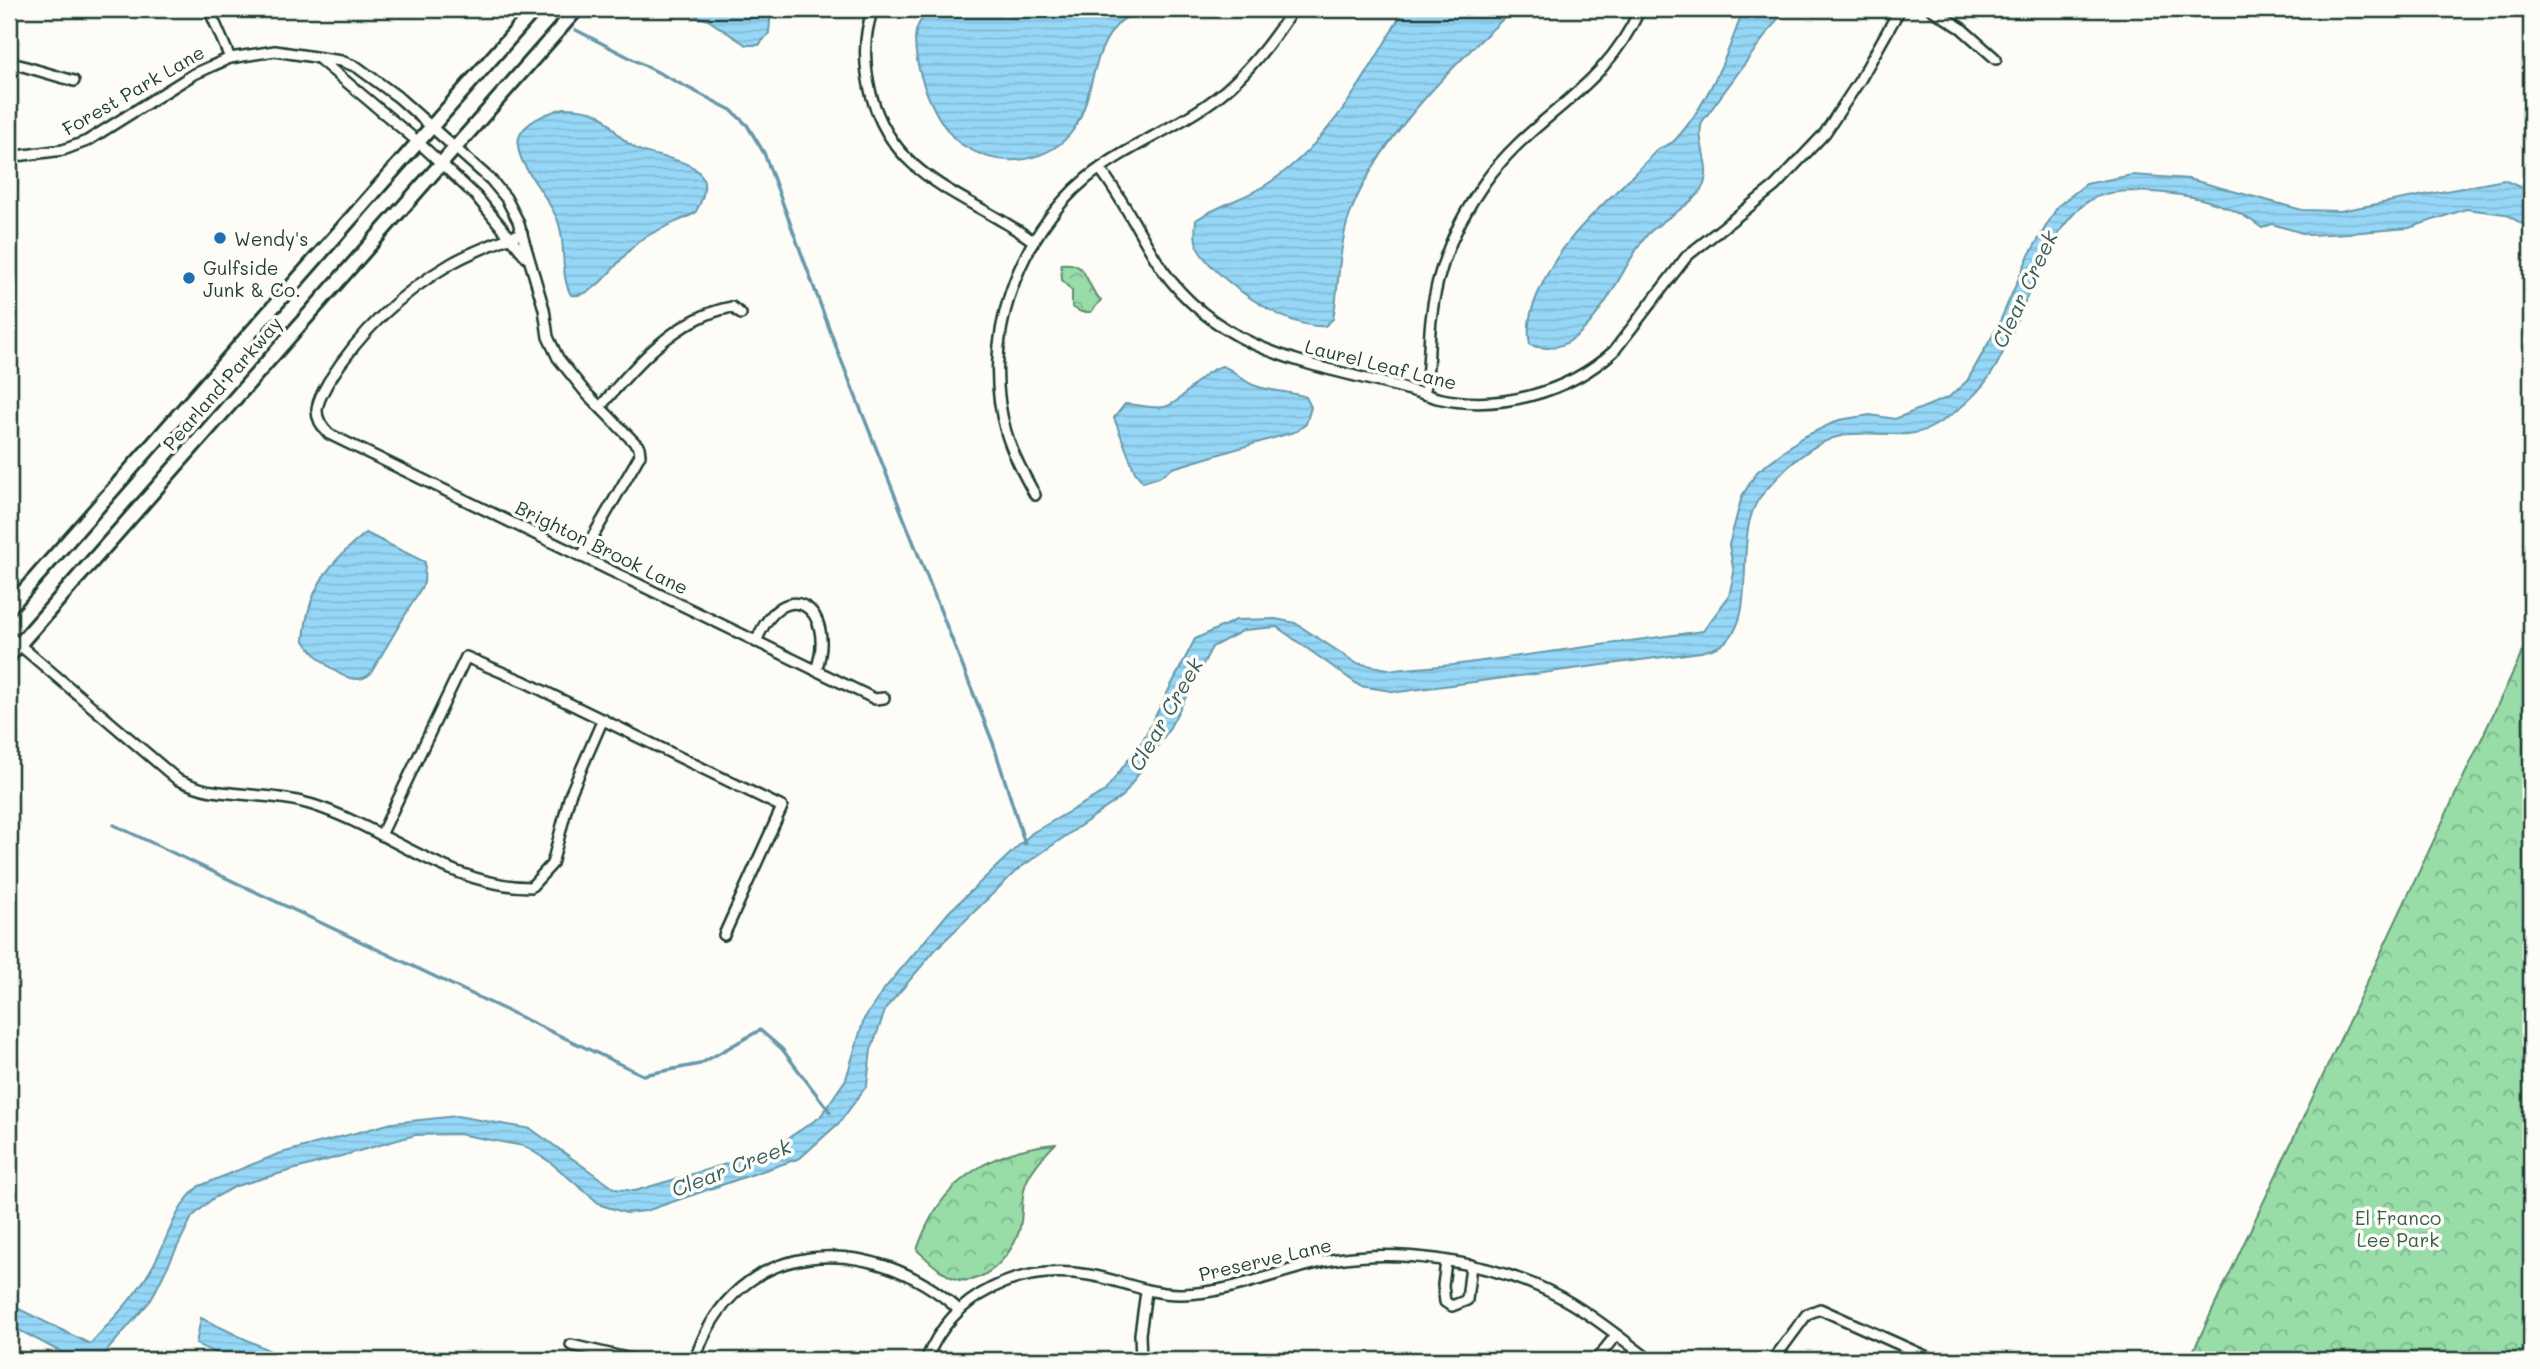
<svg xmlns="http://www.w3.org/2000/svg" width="2540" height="1369" font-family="Mali,sans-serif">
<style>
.park{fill:url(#park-crowns);stroke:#5c8c6e;stroke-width:2}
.water{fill:url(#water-rules);stroke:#6699a9;stroke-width:2}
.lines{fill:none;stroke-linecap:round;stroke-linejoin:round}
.stream{stroke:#6699a9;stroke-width:3.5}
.street-casing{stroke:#1f3d34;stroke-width:14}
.secondary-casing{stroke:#1f3d34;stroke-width:18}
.street{stroke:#fdfcf7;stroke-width:9}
.secondary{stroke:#fdfcf7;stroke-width:12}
.poi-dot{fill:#1f6fb2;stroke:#fdfcf7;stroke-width:2.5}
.labels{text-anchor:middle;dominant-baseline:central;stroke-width:7;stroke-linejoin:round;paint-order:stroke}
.street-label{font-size:19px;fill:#1f3d34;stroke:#fdfcf7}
.poi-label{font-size:19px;fill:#1f3d34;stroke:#fdfcf7;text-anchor:start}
.park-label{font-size:19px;fill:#375d4b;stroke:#fdfcf7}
.water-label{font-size:21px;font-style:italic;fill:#375c5b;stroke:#fdfcf7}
</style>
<defs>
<pattern id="park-crowns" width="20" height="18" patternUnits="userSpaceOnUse" patternTransform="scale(1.75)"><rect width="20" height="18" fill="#98dca8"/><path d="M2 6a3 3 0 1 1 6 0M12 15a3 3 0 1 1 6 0" fill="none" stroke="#7bb48a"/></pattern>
<pattern id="water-rules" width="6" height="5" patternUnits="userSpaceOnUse" patternTransform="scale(1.75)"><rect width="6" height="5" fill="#96d7f7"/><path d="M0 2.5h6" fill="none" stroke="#81b9d4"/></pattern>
</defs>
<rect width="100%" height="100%" fill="#fdfcf7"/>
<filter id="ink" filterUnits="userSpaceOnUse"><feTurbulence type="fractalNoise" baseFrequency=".0143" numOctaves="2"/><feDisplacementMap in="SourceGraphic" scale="14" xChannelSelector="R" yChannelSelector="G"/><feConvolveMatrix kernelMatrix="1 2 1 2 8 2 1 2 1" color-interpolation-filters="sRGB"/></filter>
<g filter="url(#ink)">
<g class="park">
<path d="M1061,264C1091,261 1083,285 1101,300L1091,312H1081L1072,307V291L1062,280Z"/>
<path d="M2531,634V1360H2189Z"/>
<path d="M1055,1144C1044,1156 1032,1168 1026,1183C1020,1199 1024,1215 1019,1231C1012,1256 980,1291 951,1277C938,1271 927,1259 917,1250C939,1183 986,1151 1055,1144Z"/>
</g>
<g class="water">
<path d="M675,9H771L769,33L759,45H746L708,20Z"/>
<path d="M930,9H1144C1136,13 1126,17 1120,22C1076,64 1106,143 1025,159C1004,163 982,157 964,146C936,129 910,63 916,31C918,24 924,15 930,9Z"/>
<path d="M1404,9H1514C1455,63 1371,145 1347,223C1338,254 1339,287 1333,319L1325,326C1287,329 1221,283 1200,252C1194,242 1195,230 1196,220C1219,205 1246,198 1269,183C1330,142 1369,72 1404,9Z"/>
<path d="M1743,9H1785L1702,122C1695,144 1715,169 1701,190C1693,204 1660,221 1647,235C1619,267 1588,367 1530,345C1526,324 1531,309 1540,289C1567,227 1613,200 1656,151C1661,146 1669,146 1674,141C1705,109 1730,51 1743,9Z"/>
<path d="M564,108C618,109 600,128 637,149C661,162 729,156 695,213C678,222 657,229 641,240C621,253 597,300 571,295C559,274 567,245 558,221C539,174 475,134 564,108Z"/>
<path d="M2132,175L2189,179L2302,210L2340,211L2504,180L2531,192V229L2505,214L2466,209L2409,228L2349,233L2309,235L2272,224L2262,228C2234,206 2199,196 2164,193C2145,191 2114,189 2096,197C2047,219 2021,323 1995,368C1982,391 1957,413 1934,426C1907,442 1874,429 1845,435C1811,441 1783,470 1761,496C1730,535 1762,619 1721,645C1716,649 1707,650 1701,652L1398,692L1360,686L1277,627L1244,630L1212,647L1168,731L1123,796L1017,870L936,949L886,1008L871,1050L867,1085L840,1122L800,1158L646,1211L626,1213L601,1205L550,1162L524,1146L458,1134L415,1135L236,1186L212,1199L192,1217L151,1300L99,1360H76L9,1325V1304L90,1344C111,1321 134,1298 150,1271C168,1242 172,1210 199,1186L278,1154L392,1123L457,1116L531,1129L615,1189L635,1191L767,1152L820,1117L846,1079L864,1019L885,988L949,912L1032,833L1105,791L1143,740L1195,639L1236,620L1276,619L1295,623L1356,663L1393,670L1453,665L1703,631L1729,596L1734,573L1729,545L1742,496L1757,472L1801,438L1839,420L1870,415L1895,419L1949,397L1967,381L1998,326L2028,257L2058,206L2086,184Z"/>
<path d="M1222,366C1236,370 1242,382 1256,386C1272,392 1289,391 1306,397L1311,407L1306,424L1297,431L1173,468L1159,477L1143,482L1135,472L1114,418L1125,404C1137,404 1153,409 1164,407C1184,403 1196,374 1222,366Z"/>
<path d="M366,533L425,562L424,583L371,673C351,693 317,658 304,641C307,591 327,564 366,533Z"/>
<path d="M201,1318L289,1360H231L196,1344Z"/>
</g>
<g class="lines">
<g class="stream">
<path d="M576,30L731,110L747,125L764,153L838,352L993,743L1025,844"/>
<path d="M114,825L643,1075L700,1064L760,1030L782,1049L830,1112"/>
</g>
<g class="street-casing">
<g id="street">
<path d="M209,9L230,58"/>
<path d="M873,9C863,36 864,66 871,94C894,181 969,194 1033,241"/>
<path d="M1931,9L1961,28L1996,59"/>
<path d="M318,58L417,141L476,196L527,258"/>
<path d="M9,62L74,81"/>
<path d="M9,157L63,150L87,141L194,74L230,58L275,51L341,61L357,67L398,97L491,180L506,198L518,221L544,309L548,337L558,358L586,393L639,447L640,455L581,557"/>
<path d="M1100,169C1124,200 1140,236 1162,269C1230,365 1336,365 1437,398C1498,412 1568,393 1614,351L1687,256L1775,186L1825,133L1860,80L1900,9"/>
<path d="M522,233C498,242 475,250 452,263C402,292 360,332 329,381C324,390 317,401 317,411C317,420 323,428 329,434L875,699L884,698"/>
<path d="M1424,394C1430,370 1428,344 1431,320C1436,270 1456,223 1485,182C1533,114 1603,93 1640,9"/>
<path d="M601,406C635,365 677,317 732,307L741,314"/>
<path d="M1035,495C1024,475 1013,455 1006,432C980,343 1016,237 1087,178C1123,149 1167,132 1205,106C1241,82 1270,45 1293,9"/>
<path d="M9,636L178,780C189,784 201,790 213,791C247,796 281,795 313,805C388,829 450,887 531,887L552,864L570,795L603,719"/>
<path d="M756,642C783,573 838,605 816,671"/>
<path d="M381,835L466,657L525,682L782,807L724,935"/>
<path d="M1446,1262L1443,1285L1445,1302L1452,1306L1467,1300L1471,1265"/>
<path d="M571,1345L635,1360"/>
<path d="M695,1360C734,1235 872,1230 959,1310"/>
<path d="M926,1360C953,1293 1019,1264 1089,1275C1121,1280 1149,1295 1182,1294C1236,1293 1285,1267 1337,1259C1400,1249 1476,1261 1535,1285C1577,1302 1614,1333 1650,1360"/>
<path d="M1141,1360L1140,1334L1146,1292"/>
<path d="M1596,1360L1616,1335"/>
<path d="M1773,1360L1807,1314L1820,1309L1934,1360"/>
</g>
</g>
<g class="secondary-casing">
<g id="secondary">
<path d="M9,608L535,9"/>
<path d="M9,656L577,9"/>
</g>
</g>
<use href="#street" class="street"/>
<use href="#secondary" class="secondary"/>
</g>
</g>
<g class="poi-dot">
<circle cx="220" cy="238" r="7"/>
<circle cx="189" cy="278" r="7"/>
</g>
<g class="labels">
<g class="street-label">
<text transform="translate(133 90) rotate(-30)">Forest Park Lane</text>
<text transform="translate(1381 364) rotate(14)">Laurel Leaf Lane</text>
<text transform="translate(222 383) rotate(-49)">Pearland Parkway</text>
<text transform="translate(602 547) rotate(26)">Brighton Brook Lane</text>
<text transform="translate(1265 1259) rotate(-13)">Preserve Lane</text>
</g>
<g class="poi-label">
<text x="234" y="238">Wendy's</text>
<text x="203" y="267">Gulfside<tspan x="203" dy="22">Junk &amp; Co.</tspan></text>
</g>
<g class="park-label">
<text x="2398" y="1217">El Franco<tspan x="2398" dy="22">Lee Park</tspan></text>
</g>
<g class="water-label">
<text transform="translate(2024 289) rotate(-65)">Clear Creek</text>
<text transform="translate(1165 714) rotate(-60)">Clear Creek</text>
<text transform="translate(731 1167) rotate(-21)">Clear Creek</text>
</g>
</g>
<rect width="2540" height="1369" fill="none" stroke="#fdfcf7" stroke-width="35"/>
<rect x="18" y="18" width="2505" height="1334" fill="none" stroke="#1f3d34" stroke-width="2.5" filter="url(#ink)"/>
</svg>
